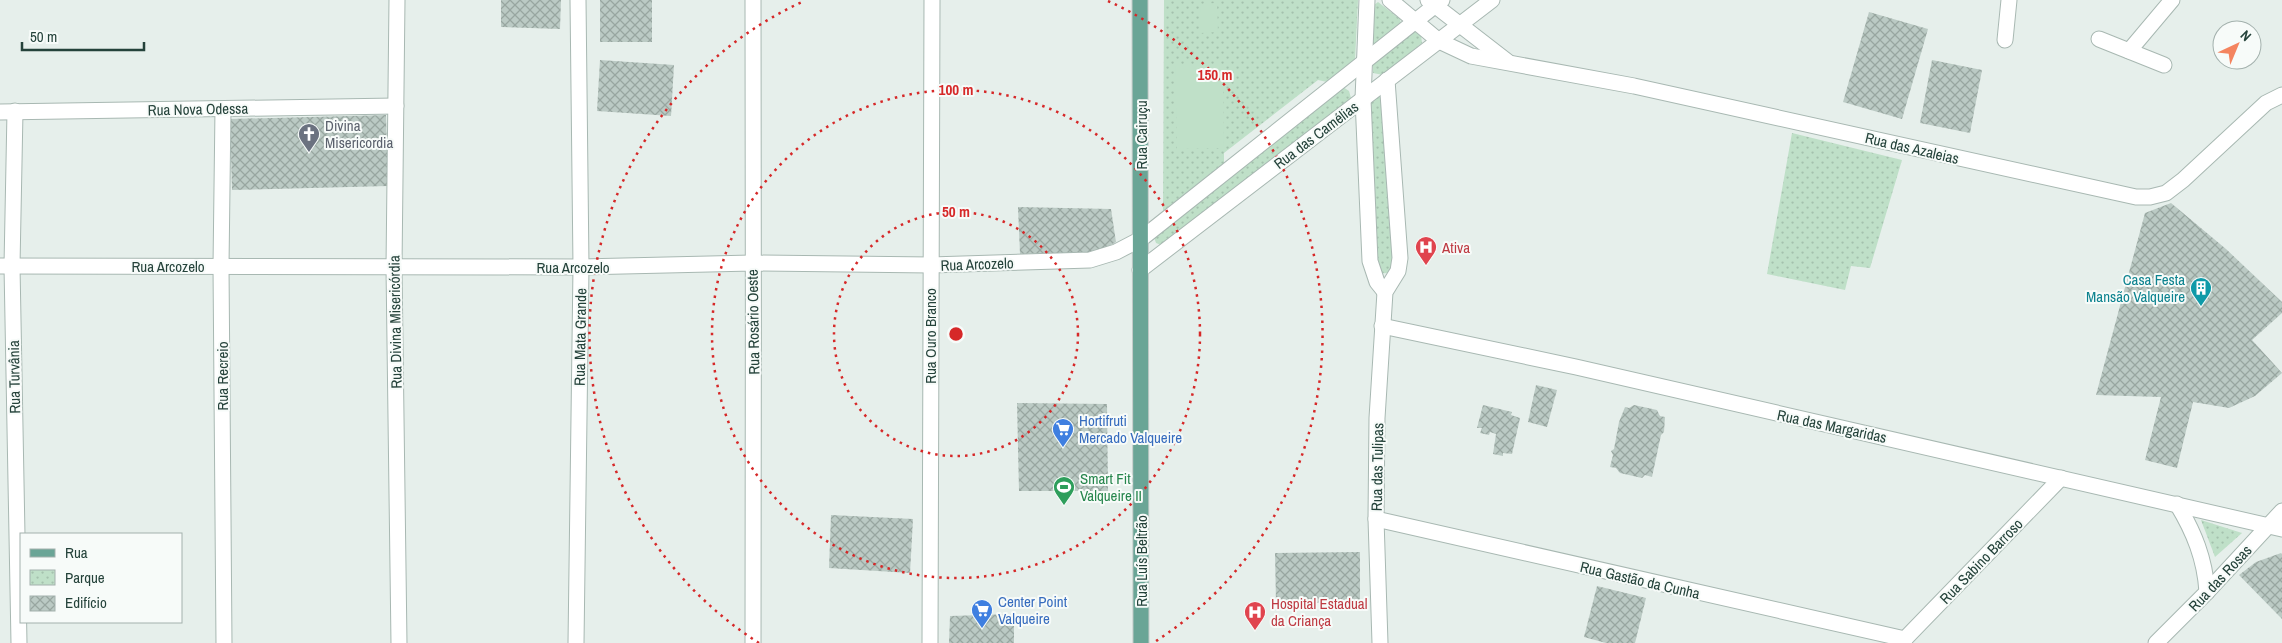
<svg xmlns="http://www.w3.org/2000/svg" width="2282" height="643" font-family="'Archivo Narrow',sans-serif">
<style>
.park{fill:url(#park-dots)}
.pitch{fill:#bfe0c8}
.building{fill:url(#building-cross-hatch)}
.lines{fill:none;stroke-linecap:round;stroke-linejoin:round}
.minor-casing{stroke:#a8b8b2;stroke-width:17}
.major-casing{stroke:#c2cac8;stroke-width:17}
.minor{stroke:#fff;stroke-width:15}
.major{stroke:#6aa596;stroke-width:15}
.ring{fill:none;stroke:#d62828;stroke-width:2.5;stroke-dasharray:2.5 5}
.labels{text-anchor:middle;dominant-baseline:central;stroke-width:4;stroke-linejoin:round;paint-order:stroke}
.street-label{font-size:15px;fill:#24423a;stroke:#f7fbf9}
.worship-label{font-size:15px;fill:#5b616d;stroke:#f7fbf9;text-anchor:start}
.health-label{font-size:15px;fill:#be3a42;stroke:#f7fbf9;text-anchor:start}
.culture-label{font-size:15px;fill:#0d838f;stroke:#f7fbf9;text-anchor:end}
.shop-label{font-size:15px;fill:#366cbe;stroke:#f7fbf9;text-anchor:start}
.leisure-label{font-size:15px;fill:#27864d;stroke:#f7fbf9;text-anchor:start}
.centre{fill:#d62828;stroke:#f7fbf9;stroke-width:2.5}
.ring-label{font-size:15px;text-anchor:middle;font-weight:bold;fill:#d62828;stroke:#f7fbf9;stroke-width:4;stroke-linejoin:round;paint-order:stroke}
</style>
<defs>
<pattern id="park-dots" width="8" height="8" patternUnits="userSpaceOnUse" patternTransform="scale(1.25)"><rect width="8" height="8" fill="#bfe0c8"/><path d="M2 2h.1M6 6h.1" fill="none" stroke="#a4c1ad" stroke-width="1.8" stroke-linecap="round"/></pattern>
<pattern id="building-cross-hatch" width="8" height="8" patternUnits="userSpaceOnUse" patternTransform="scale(1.25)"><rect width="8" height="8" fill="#bbcac4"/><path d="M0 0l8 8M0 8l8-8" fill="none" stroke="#98a6a0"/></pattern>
</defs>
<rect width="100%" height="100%" fill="#e6efeb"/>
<g class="park">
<path d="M1164,0H1358L1355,61L1327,82L1318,80L1224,153V163L1163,211Z"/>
<path d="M1378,2L1400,19L1401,24L1373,48L1370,47L1374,5Z"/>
<path d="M1414,31L1421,35L1422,43L1383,75L1373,73V64Z"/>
<path d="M1343,87L1349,91L1351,98L1166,247L1156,243L1154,237Z"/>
<path d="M1382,94L1393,267C1390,273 1386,274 1379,273L1375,267L1369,104Z"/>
<path d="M1792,133L1902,160L1870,268L1851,266L1845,290L1767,274Z"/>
<path d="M2201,520L2242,533L2215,557Z"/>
</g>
<g class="pitch">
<path d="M1217,3L1218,32L1201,33L1200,4Z"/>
<path d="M1175,65H1223L1224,148L1177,149Z"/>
</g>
<g class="building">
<path d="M501,0H561L560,29L501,27Z"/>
<rect x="600" y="0" width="52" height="42"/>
<path d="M1869,12L1928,29L1902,119L1843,102Z"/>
<path d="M600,60L674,65L671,116L597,111Z"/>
<path d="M1932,60L1982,70L1970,133L1920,123Z"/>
<path d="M386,115L388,186L232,190L230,119Z"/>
<path d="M2171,203L2226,249L2282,302V313L2252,340L2282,373L2255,396L2229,408L2193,402L2177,468L2145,460L2161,397L2096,395L2145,213Z"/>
<path d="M1018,207L1111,209L1116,242L1099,252L1020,254Z"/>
<path d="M1536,385L1557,390L1547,427L1528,422Z"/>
<path d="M1017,403L1107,404L1108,491H1019Z"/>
<path d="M1483,405L1512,412L1511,415L1520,418L1512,454L1503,453V456L1493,454L1496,434L1490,432L1489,435L1480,433L1482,428H1477Z"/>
<path d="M1634,405L1657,410L1660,416L1665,417L1664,432L1661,435L1652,477L1645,475L1642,478L1620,473L1616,468L1610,467L1613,455L1611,451L1614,449L1619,422L1625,407L1629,408Z"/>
<path d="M831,515L913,519L910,573L829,568Z"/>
<path d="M1360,552V603H1276L1275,553Z"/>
<path d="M2281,553L2282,554V619L2239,575L2256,562Z"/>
<path d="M1597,586L1646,598L1635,643H1606L1584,637Z"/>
<path d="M1014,614V643H949L950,616Z"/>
</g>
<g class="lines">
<g class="minor-casing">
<g id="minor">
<path d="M397,0L394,267L399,643"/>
<path d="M1367,0L1363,99L1370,261L1377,282L1385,292"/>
<path d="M1390,0L1439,41L1471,56L1634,86L2136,197H2150L2166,193L2183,180L2266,103L2282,95"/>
<path d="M1428,0L1508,62"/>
<path d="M2099,39L2164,65"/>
<path d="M2005,40L2009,0"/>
<path d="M2129,51L2172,0"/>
<path d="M223,109L221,266L224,643"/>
<path d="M15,111L12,266L19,643"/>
<path d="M0,112L396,106"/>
<path d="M0,266L581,267L752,263L931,265L1090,260L1116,252L1141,239L1442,0"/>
<path d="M1140,270L1492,0"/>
<path d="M1382,326L1576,367L2282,529"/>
<path d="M2177,504C2194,532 2205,559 2207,592"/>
<path d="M1376,519L1905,639"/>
<path d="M576,643L581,267L578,0"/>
<path d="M753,643C755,429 752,214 753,0"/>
<path d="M930,643L932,0"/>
<path d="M1380,643L1376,519L1377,418L1385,292L1398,271L1400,258L1387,80"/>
<path d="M1901,643L2061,478"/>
<path d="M2156,643L2207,592L2282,511"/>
</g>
</g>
<g class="major-casing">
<path id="major" d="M1140,0L1141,643"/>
</g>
<use href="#minor" class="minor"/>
<use href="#major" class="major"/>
</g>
<g class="ring">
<circle cx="956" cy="334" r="122"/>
<circle cx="956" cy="334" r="244"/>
<path d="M759 643A366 366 0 0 1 804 1M1108 1A366 366 0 0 1 1153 643"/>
</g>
<defs>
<g id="church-pin" transform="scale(1.125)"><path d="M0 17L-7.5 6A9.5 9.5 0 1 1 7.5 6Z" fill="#6b7280" stroke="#f7fbf9"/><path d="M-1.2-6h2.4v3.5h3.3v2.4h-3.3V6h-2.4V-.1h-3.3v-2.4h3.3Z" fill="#fff"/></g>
<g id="hospital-pin" transform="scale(1.125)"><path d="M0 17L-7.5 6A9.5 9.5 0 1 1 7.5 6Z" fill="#e0444e" stroke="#f7fbf9"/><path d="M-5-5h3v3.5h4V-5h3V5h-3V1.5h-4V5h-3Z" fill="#fff"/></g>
<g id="building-pin" transform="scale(1.125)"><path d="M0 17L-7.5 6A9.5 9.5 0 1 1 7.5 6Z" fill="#0f9aa8" stroke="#f7fbf9"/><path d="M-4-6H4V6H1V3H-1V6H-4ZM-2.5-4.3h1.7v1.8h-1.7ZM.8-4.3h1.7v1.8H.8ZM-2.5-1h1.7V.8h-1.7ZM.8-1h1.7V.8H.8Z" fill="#fff"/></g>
<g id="supermarket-pin" transform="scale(1.125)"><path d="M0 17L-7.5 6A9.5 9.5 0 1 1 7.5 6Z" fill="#3f7fe0" stroke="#f7fbf9"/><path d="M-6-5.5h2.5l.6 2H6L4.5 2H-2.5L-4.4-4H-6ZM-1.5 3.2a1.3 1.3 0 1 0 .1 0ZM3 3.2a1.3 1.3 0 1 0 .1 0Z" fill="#fff"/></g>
<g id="stadium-pin" transform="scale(1.125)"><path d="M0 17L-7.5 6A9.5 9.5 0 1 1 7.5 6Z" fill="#2e9e5b" stroke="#f7fbf9"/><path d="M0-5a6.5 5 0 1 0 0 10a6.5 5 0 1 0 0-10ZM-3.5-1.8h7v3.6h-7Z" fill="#fff"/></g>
</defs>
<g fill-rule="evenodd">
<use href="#church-pin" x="309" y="134"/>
<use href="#hospital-pin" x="1426" y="247"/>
<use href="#building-pin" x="2201" y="288"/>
<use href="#supermarket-pin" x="1063" y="429"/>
<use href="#stadium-pin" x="1064" y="487"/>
<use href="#supermarket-pin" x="982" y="610"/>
<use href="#hospital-pin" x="1255" y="612"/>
</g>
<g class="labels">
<g class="street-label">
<text transform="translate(198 109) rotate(-1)">Rua Nova Odessa</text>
<text transform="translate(1141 135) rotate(-90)">Rua Cairuçu</text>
<text transform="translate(1316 135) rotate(-37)">Rua das Camélias</text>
<text transform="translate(1912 148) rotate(13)">Rua das Azaleias</text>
<text transform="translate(977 264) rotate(-2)">Rua Arcozelo</text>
<text x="168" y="266">Rua Arcozelo</text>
<text x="573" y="267">Rua Arcozelo</text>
<text transform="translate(395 322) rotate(-91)">Rua Divina Misericórdia</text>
<text transform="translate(753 322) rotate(-91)">Rua Rosário Oeste</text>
<text transform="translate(930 336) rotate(-90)">Rua Ouro Branco</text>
<text transform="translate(580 337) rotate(-89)">Rua Mata Grande</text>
<text transform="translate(222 376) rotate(-90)">Rua Recreio</text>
<text transform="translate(14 377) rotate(-91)">Rua Turvânia</text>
<text transform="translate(1832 426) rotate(12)">Rua das Margaridas</text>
<text transform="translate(1377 467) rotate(-89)">Rua das Tulipas</text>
<text transform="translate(1141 561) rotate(-90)">Rua Luís Beltrão</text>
<text transform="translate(1981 561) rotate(-46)">Rua Sabino Barroso</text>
<text transform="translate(2220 578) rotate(-47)">Rua das Rosas</text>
<text transform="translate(1640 580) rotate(13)">Rua Gastão da Cunha</text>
</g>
<g class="worship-label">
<text x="325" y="125">Divina<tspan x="325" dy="17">Misericordia</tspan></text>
</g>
<g class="health-label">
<text x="1442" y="247">Ativa</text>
<text x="1271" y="603">Hospital Estadual<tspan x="1271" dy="17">da Criança</tspan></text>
</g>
<g class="culture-label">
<text x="2185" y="279">Casa Festa<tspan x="2185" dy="17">Mansão Valqueire</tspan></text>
</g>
<g class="shop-label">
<text x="1079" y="420">Hortifruti<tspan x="1079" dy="17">Mercado Valqueire</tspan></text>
<text x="998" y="601">Center Point<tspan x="998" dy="17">Valqueire</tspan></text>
</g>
<g class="leisure-label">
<text x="1080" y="478">Smart Fit<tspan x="1080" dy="17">Valqueire II</tspan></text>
</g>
</g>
<circle cx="956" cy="334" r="8" class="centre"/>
<g class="ring-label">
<text x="1215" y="80">150 m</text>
<text x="956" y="95">100 m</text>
<text x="956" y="217">50 m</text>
</g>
<rect x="20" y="533" width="162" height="90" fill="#f7fbf9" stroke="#a3b1ad"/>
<rect x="30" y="549" width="25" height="8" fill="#6aa596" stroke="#a3b1ad"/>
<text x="65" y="558" font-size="15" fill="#24423a">Rua</text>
<rect x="30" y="570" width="25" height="15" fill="url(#park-dots)" stroke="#a3b1ad"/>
<text x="65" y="583" font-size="15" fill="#24423a">Parque</text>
<rect x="30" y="596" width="25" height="15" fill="url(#building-cross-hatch)" stroke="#a3b1ad"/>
<text x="65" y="608" font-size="15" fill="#24423a">Edifício</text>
<g transform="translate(2237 45) rotate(44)"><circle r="24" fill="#f7fbf9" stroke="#a3b1ad"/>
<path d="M0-4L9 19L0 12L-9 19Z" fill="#f4845f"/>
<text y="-8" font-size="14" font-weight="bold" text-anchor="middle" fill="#24423a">N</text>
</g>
<path d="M22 42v8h122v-8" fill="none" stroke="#24423a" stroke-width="2.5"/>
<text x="30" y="42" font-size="15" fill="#24423a" stroke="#f7fbf9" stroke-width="4" paint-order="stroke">50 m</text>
</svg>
